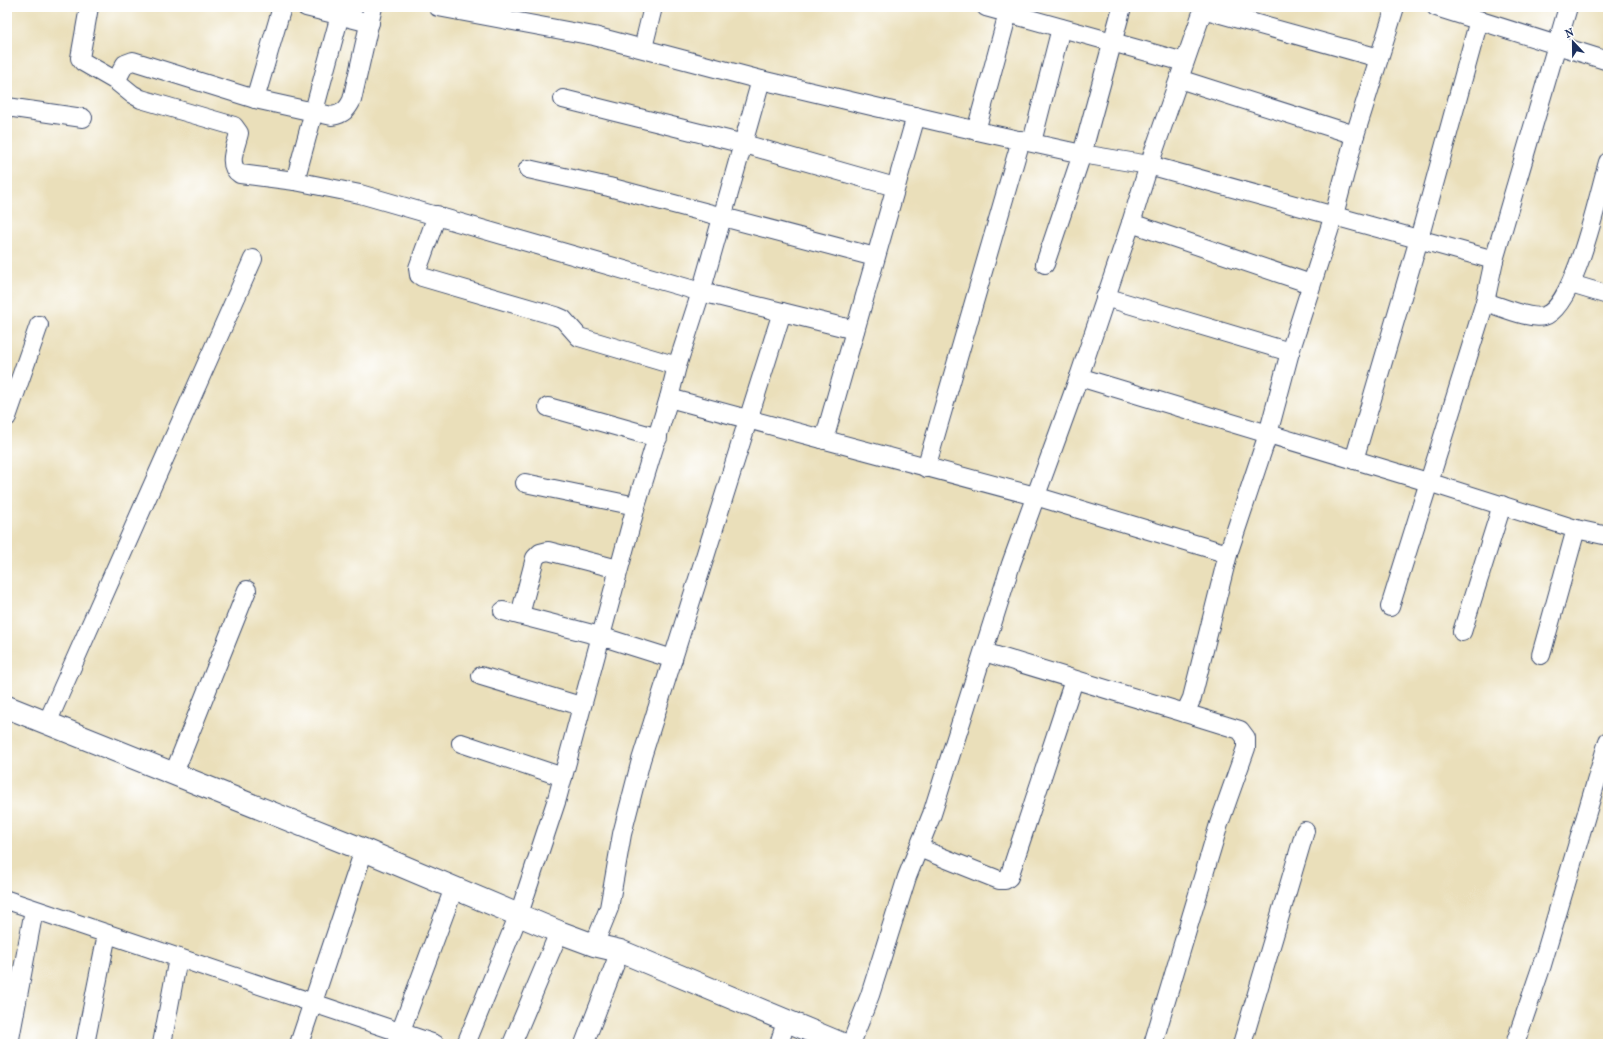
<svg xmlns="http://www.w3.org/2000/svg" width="1615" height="1051" font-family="'IM FELL French Canon',serif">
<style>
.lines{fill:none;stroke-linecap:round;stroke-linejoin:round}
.minor-casing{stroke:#3a496c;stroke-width:20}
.highway-casing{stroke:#3a496c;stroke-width:24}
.minor{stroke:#fff;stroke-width:18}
.highway{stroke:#fff;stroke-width:22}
</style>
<rect width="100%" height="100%" fill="#fff"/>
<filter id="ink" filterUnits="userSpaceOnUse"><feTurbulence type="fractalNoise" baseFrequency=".025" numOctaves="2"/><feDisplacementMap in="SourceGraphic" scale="8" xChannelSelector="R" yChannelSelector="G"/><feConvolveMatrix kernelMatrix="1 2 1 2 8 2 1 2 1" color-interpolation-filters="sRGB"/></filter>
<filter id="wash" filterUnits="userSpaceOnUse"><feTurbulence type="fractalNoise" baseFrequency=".012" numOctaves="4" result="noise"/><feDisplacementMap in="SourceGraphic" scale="16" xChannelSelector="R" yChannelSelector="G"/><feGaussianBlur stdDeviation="0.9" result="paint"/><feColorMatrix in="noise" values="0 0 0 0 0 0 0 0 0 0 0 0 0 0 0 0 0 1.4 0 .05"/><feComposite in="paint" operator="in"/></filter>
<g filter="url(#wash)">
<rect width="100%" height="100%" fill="#eadfba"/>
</g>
<g filter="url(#ink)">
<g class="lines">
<g class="minor-casing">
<g id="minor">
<path d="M89,7L80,58L83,62L116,81L132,94L141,99L234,126L239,133C236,147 226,165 240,174L295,181L360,194L701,292L782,312"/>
<path d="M306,7L370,23"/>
<path d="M438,7L594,36L761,80L982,132L1082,154L1149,165L1494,260"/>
<path d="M986,7L1184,62"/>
<path d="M1436,7L1608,61"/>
<path d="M1203,9L1379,58"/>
<path d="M643,48L653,7"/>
<path d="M1179,79L1355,135"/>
<path d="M116,81L125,64L133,61L255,99L332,116C343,114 347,110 352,100L373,7"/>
<path d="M255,99L282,7"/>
<path d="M563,99L744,144L895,187"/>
<path d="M7,107L83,118"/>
<path d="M976,131L1008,13"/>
<path d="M1032,142L1061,28"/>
<path d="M528,169L609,187L875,257"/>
<path d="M295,181L340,15"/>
<path d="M437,215L418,268L419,275L422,277L556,316L563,319L579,337L677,366"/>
<path d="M1131,223L1311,284"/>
<path d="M1045,264L1082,154L1122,7"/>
<path d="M1571,284L1608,295"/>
<path d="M1105,297L1290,352"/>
<path d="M1485,302C1500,306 1529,320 1544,316C1575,308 1599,192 1608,162"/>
<path d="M1079,377L1428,482L1576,529L1608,536"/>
<path d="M669,398L1035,496L1228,554L1192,698L1185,713L984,652"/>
<path d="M548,407L658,438"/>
<path d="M7,417L39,325"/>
<path d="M824,440L916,116"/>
<path d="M1354,460L1419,239L1479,20"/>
<path d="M926,468L1021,140"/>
<path d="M525,483L636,506"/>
<path d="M1228,554L1268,434L1290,352L1334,215L1355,135L1395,7"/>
<path d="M1390,607L1485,302L1494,260L1568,7"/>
<path d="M503,611L600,636L673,659"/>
<path d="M520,615L535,558L540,553L548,551L618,569"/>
<path d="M1462,632L1502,505"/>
<path d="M1541,655L1576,529"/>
<path d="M481,676L581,706"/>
<path d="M47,723L253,259"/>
<path d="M461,743L563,777"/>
<path d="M174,773L247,590"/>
<path d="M919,848L999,880H1005L1009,877L1074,680"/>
<path d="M7,900L435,1044"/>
<path d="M594,945L609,908L622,834L641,760L782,312L855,330"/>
<path d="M9,1044L34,910"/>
<path d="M85,1044L107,934"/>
<path d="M162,1044L178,958"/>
<path d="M299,1044L364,850"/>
<path d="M396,1044L454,888"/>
<path d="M466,1044L519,914L557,799L636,506L669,398L677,366L701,292L761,80"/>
<path d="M512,1044L559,932"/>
<path d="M584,1044L620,951"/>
<path d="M779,1044L786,1022"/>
<path d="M851,1044L870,995L907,877L932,814L1011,564L1079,377L1131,223L1149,165L1204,7"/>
<path d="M1153,1044L1219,824L1246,748V738L1240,730L1185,713"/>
<path d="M1242,1044L1305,831"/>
<path d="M1515,1044L1542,965L1608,741"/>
</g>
</g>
<g class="highway-casing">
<path id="highway" d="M7,707L364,850L559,932L594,945L620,951L842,1044"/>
</g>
<use href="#minor" class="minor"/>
<use href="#highway" class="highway"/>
</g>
</g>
<rect width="1615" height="1051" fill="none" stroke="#fff" stroke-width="24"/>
<g transform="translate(1573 42) rotate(338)" stroke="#ffffff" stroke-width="3" paint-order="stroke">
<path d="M0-3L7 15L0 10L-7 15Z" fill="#1b2f5e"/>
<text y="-6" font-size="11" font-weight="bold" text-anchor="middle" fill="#1b2f5e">N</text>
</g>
</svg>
